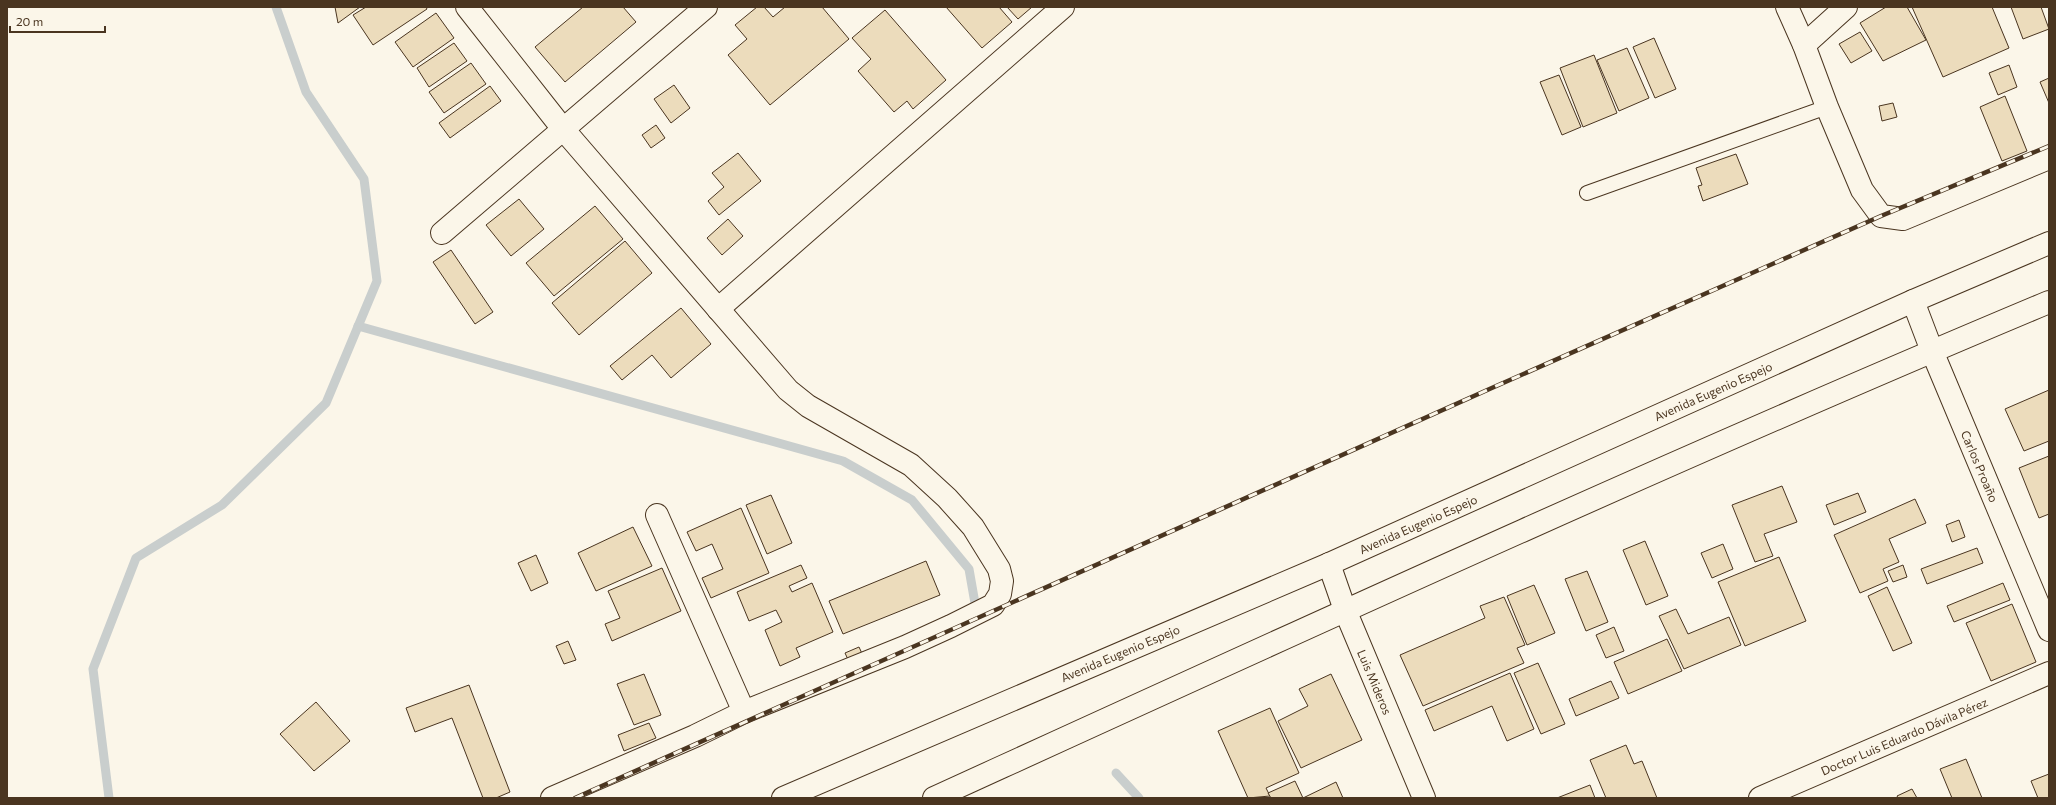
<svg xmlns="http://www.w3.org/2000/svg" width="2056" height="805" font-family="Commissioner,sans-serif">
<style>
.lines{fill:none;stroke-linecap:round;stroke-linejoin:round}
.stream{stroke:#c9cecd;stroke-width:9}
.building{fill:#ecdcbc;stroke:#4a3520}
.service-casing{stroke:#4a3520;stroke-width:16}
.minor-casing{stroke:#4a3520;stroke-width:24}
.primary-casing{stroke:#4a3520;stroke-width:24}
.service{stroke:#fbf6e9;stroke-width:14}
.minor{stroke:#fbf6e9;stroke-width:22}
.primary{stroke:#fbf6e9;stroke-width:22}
.rail-casing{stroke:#4a3520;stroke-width:4.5}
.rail{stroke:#fbf6e9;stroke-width:3;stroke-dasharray:9;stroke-linecap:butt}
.labels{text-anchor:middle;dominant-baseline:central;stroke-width:3;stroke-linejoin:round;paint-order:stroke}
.street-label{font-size:12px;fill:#4a3520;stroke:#fbf6e9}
</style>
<rect width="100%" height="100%" fill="#fbf6e9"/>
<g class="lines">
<g class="stream">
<path d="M358,326L843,461L912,500L969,569L976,609"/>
<path d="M1116,773L1139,798"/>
<path d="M109,798L93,669L136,558L222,505L326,403L377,281L364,179L306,92L276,7"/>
</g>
</g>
<g class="building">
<path d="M335,7H360L338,23Z"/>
<path d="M366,7H426L427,9L373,45L353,15Z"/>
<path d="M583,7H623L636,22L565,82L535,47Z"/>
<path d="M757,7H764L773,17L785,7H822L849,39L770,105L728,55L747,39L735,25Z"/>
<path d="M946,7H999L1012,22L982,48Z"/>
<path d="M1007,7H1032L1018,19Z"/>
<path d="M1886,7H1907L1926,40L1883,61L1860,23Z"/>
<path d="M1912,7H1992L2009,48L1943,77Z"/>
<path d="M2011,7H2041L2049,29L2023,39Z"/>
<path d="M885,10L946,80L913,109L907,101L894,112L858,71L871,59L852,38Z"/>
<path d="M436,13L454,38L413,67L395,42Z"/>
<path d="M1860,32L1872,51L1851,63L1839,44Z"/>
<path d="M1654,38L1676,89L1655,98L1633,47Z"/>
<path d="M454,43L467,61L429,87L417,68Z"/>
<path d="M1627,48L1649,98L1619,111L1597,60Z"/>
<path d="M1594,55L1617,113L1583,127L1560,68Z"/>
<path d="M471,63L486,84L444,113L429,92Z"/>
<path d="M2009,65L2017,87L1998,95L1989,73Z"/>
<path d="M1559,75L1581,127L1562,135L1540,82Z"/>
<path d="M2049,78V103L2040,82Z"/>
<path d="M674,85L690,108L671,123L654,99Z"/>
<path d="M490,86L501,101L450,138L439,123Z"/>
<path d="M2005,96L2027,151L2002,161L1980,107Z"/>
<path d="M1893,103L1897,117L1882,121L1879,106Z"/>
<path d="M656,125L665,138L651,148L642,135Z"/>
<path d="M738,153L761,181L719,215L708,201L724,187L712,173Z"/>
<path d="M1736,154L1748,184L1703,201L1698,186L1702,185L1696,168Z"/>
<path d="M519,199L544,229L511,256L486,225Z"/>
<path d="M595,206L623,239L554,296L526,263Z"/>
<path d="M728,219L743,236L722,255L707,238Z"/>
<path d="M625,241L652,273L579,335L552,303Z"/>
<path d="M451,250L493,312L475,324L433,262Z"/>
<path d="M681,308L711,344L671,378L652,355L622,380L610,366Z"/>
<path d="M2049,390V441L2024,451L2005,409Z"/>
<path d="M2049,456V514L2039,518L2019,468Z"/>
<path d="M1782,486L1797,522L1764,534L1773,556L1755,562L1732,505Z"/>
<path d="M1858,493L1866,512L1834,525L1826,505Z"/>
<path d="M771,495L792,543L767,554L746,505Z"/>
<path d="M1915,499L1926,523L1889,539L1899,562L1883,569L1888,581L1860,593L1834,535Z"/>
<path d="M741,508L769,573L711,598L702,578L723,569L712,544L696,551L687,532Z"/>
<path d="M1959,520L1965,537L1952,542L1946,525Z"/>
<path d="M633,527L652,566L596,591L578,553Z"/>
<path d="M1645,541L1668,596L1646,605L1623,550Z"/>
<path d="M1723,544L1733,569L1712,578L1701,553Z"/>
<path d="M1977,548L1983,563L1927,584L1921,569Z"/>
<path d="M536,555L548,583L531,591L518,563Z"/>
<path d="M1779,557L1806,621L1745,646L1718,582Z"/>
<path d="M926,561L940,595L843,634L829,601Z"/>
<path d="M801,565L807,578L789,586L792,592L812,583L833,632L796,648L800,657L780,666L765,630L782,622L776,610L749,621L737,592Z"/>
<path d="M1903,565L1907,577L1893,582L1888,571Z"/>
<path d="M662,568L681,611L612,641L605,624L620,618L608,591Z"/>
<path d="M1587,571L1608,622L1586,631L1565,579Z"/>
<path d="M2003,583L2010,600L1954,622L1947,606Z"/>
<path d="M1534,585L1555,633L1527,645L1507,596Z"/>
<path d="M1887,587L1912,643L1893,651L1868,596Z"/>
<path d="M1504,597L1525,645L1517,648L1524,663L1423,706L1400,655L1485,618L1480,606Z"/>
<path d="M2012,604L2036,662L1991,681L1966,623Z"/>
<path d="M1676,609L1688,634L1729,617L1741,645L1684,669L1659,616Z"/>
<path d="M1614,627L1624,651L1606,658L1596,635Z"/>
<path d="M1667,639L1682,671L1628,694L1614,662Z"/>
<path d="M568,641L576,660L564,664L556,646Z"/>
<path d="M859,647L865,660L851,666L845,653Z"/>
<path d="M1538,663L1565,724L1541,734L1514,673Z"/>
<path d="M1510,673L1534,729L1507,741L1492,706L1434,731L1425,710Z"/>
<path d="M644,674L661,715L634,725L617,684Z"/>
<path d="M1331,674L1362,740L1301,768L1278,721L1308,706L1299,689Z"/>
<path d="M1611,681L1619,698L1576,716L1569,699Z"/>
<path d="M469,685L510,792L496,798H483L452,718L415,732L406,708Z"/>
<path d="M316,702L350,741L314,771L280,734Z"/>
<path d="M1270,708L1299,773L1266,788L1270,796L1248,798L1218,731Z"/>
<path d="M649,723L656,738L624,751L618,735Z"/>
<path d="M1626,745L1634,764L1642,761L1657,798H1606L1590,760Z"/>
<path d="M1966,759L1982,798H1952L1940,769Z"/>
<path d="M2049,774V798H2038L2031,781Z"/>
<path d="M1295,781L1303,798L1336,782L1343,798H1271L1268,793Z"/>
<path d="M1590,785L1595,798H1557Z"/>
<path d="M1912,789L1917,798H1898L1897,796Z"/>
</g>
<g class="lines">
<g class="service-casing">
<path id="service" d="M1587,193L1827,107"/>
</g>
<g class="minor-casing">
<g id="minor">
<path d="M467,7L563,129L788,390L808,406L911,465L947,498L973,527L999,569L1002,581L1000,594L993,605L951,626L905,647L744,712L695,736L552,798"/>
<path d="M1787,7L1804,45L1827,107L1862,190L1881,216L1903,219L2049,158"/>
<path d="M1804,45L1846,7"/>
<path d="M442,233L706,7"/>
<path d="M1913,301L1932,351L2049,630"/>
<path d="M718,309L1063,7"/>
<path d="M657,515L744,712"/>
<path d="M1329,564L1345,610L1424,798"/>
<path d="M1760,798L2049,673"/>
</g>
</g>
<g class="primary-casing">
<g id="primary">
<path d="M783,798L1329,564L1913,301L2049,243"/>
<path d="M934,798C1304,629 1674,459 2049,302"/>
</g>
</g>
<use href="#service" class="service"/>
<use href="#minor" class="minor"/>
<use href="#primary" class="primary"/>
<g class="rail-casing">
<path id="rail" d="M575,798L1494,387L1881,216L2049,146"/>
</g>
<use href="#rail" class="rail"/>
</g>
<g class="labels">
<g class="street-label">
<text transform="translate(1713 391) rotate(-24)">Avenida Eugenio Espejo</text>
<text transform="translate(1980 466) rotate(67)">Carlos Proaño</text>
<text transform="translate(1418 524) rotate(-24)">Avenida Eugenio Espejo</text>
<text transform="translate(1120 653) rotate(-23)">Avenida Eugenio Espejo</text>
<text transform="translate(1375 682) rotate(67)">Luis Mideros</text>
<text transform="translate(1904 736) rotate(-23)">Doctor Luis Eduardo Dávila Pérez</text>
</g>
</g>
<rect width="2056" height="805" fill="none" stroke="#4a3520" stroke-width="16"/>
<path d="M10 26v6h95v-6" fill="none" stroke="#4a3520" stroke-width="2"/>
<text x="16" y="26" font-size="12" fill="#4a3520" stroke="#fbf6e9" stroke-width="3" paint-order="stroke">20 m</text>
</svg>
